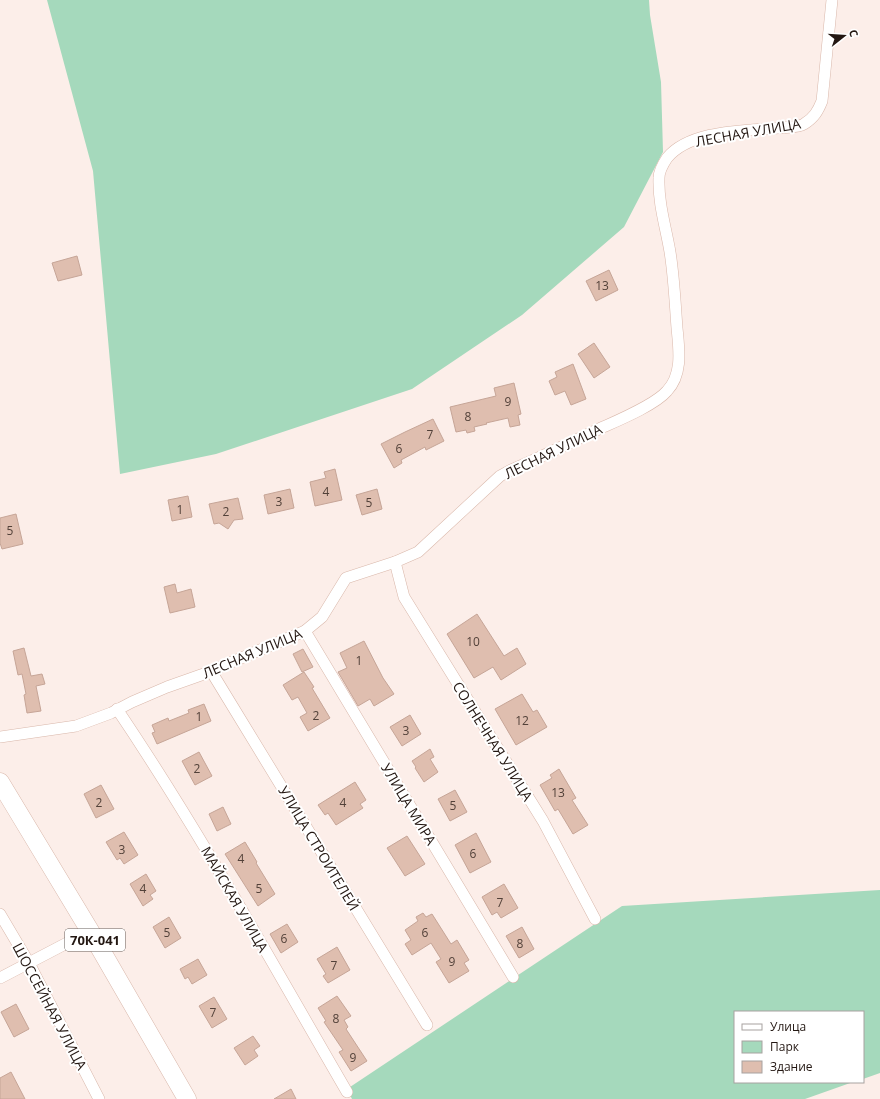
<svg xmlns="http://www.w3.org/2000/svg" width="880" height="1099" font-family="'Open Sans',sans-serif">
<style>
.green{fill:#a5d9bc}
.building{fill:#dfbeaf;stroke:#c6a597}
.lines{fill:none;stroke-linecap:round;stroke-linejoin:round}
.minor-casing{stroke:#d9b7aa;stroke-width:12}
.primary-casing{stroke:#d9b7aa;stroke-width:19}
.minor{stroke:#fff;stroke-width:11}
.primary{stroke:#fff;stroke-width:18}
.labels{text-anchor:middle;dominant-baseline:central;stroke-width:4;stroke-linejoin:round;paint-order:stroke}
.number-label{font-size:12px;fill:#524139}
.shield{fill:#fff;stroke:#655d59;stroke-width:1}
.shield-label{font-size:13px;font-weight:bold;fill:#231712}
.street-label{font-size:14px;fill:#231712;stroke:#fff}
</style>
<rect width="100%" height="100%" fill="#fceee9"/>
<g class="green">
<path d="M47,0H649L650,15L661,82L663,152L624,227L522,315L412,389L216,454L120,474L93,171Z"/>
<path d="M880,890V1073L863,1079V1012H735V1082H853L805,1099H352L347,1089L622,906Z"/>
</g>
<g class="building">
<path d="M77,256L82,275L58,281L52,263Z"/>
<path d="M609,270L618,290L596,301L586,281Z"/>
<path d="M594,343L610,367L594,378L578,354Z"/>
<path d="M573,364L586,399L571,405L565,391L555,395L549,381L557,377L555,372Z"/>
<path d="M514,383L521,414L518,415L520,425L510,427L508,418L486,423L487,424L474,427L475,431L467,433L466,430L456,432L450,407L496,396L494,388Z"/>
<path d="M433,419L444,441L426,450L425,447L401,460L402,463L394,468L381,444L405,432Z"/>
<path d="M335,469L342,500L315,506L310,482L326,478L324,472Z"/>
<path d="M290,489L294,508L268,514L264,495Z"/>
<path d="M377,489L382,509L362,515L356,495Z"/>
<path d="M188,496L192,517L172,521L168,500Z"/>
<path d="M238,498L243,519L234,520L228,529L219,523L214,524L209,504Z"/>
<path d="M16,514L23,544L2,549L0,543V518Z"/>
<path d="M175,584L177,593L191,589L195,607L170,613L164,587Z"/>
<path d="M477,614L504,656L517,648L526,664L501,680L493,667L474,678L447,634Z"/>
<path d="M364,641L383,678L394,694L374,706L370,699L358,706L338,672L347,668L340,653Z"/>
<path d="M24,648L31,676L42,674L45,684L36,686L41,711L27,713L24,695L26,694L22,674L18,675L13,651Z"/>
<path d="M303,649L313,667L302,672L293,654Z"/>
<path d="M304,672L314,687L312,688L330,718L308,731L300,717L307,713L298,697L292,700L283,685Z"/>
<path d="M522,694L533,712L537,710L547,727L516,745L495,709Z"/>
<path d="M204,704L211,721L157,744L152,733L155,732L152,725L168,718L169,721L189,713L188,710Z"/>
<path d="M410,715L421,734L402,746L390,727Z"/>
<path d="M430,749L434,757L430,759L438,772L424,782L415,768L416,767L412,761Z"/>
<path d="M199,752L212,776L195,785L182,761Z"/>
<path d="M559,769L576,798L572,800L588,825L573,834L558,809L555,811L540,785L552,778L550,775Z"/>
<path d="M355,782L366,800L360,804L363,808L336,825L328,813L325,815L318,805Z"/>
<path d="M101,785L114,809L96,818L84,794Z"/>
<path d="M455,790L467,812L450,821L438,799Z"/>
<path d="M223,807L231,824L217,831L209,814Z"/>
<path d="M124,832L138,855L124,864L120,858L117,860L106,842Z"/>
<path d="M476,833L491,862L470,873L455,845Z"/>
<path d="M407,836L425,864L405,876L387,848Z"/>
<path d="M245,842L257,862L256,863L275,894L258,906L225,854Z"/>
<path d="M146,874L156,891L150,895L153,899L143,906L130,884Z"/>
<path d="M504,884L518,908L501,918L497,912L492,915L482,897Z"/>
<path d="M423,913L426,917L432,914L451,944L457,940L469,960L464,963L469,971L449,983L436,962L441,959L431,943L412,955L405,944L411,940L405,930L418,921L416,917Z"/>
<path d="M169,917L181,938L165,948L153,927Z"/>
<path d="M287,924L298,942L281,953L270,934Z"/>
<path d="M522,927L534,949L519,958L506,936Z"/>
<path d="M337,947L350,970L328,983L323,976L326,974L317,959Z"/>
<path d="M198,959L207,975L192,984L188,977L185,979L180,969Z"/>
<path d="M337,996L351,1016L344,1020L348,1027L346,1029L367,1061L351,1071L339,1052L343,1050L324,1022L326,1021L318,1008Z"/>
<path d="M214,997L227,1019L212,1028L199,1006Z"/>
<path d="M16,1004L29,1029L14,1037L1,1012Z"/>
<path d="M253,1036L260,1046L254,1050L258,1056L245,1065L234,1048Z"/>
<path d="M11,1072L25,1099H0V1078Z"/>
<path d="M291,1089L296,1099H274Z"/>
</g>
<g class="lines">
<g class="minor-casing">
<g id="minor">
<path d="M395,562L404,597L543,821L595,919"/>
<path d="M305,631L513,977"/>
<path d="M211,671L427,1025"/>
<path d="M117,709C200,832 272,963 347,1092"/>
<path d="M0,737L76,726L111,713L132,702L167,687L201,675L305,631L322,617L346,578L395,562L418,552L500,476L511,470C542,457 571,442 601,428C619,420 655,405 667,391C683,374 679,349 677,328C675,302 674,277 670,252C666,228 658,203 659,178C659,171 663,164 667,158C690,130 744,131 778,128C785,127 798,128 804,124C814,118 818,111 822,101L832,0"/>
<path d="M0,914L29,963L99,1099"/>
<path d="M0,978L90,931"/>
</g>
</g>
<g class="primary-casing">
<path id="primary" d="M0,782L90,931L187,1099"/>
</g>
<use href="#minor" class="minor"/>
<use href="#primary" class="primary"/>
</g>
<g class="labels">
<g class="number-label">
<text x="602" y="285">13</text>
<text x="508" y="401">9</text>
<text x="468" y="416">8</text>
<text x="430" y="434">7</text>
<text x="399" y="448">6</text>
<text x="326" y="491">4</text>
<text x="279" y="501">3</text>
<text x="369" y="502">5</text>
<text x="180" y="509">1</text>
<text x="226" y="511">2</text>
<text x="10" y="530">5</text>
<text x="473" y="641">10</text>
<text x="359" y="660">1</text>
<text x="316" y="715">2</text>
<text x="199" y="716">1</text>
<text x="522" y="720">12</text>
<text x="406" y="730">3</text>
<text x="197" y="768">2</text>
<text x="558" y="792">13</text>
<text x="99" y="802">2</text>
<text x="343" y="802">4</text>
<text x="453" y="805">5</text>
<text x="122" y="849">3</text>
<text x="473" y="853">6</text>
<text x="241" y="858">4</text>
<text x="143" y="888">4</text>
<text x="259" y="888">5</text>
<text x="500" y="902">7</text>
<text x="167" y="932">5</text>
<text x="425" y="932">6</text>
<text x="284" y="938">6</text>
<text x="520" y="943">8</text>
<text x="452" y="961">9</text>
<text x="334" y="965">7</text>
<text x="213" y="1012">7</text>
<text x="336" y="1018">8</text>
<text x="353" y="1057">9</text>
</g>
<rect class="shield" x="65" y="929" width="60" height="22" rx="3"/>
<g class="shield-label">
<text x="95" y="940">70К-041</text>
</g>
<g class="street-label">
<text transform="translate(748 132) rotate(-10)">ЛЕСНАЯ УЛИЦА</text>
<text transform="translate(553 451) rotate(-26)">ЛЕСНАЯ УЛИЦА</text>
<text transform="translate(252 653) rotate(-23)">ЛЕСНАЯ УЛИЦА</text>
<text transform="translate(493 741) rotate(58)">СОЛНЕЧНАЯ УЛИЦА</text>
<text transform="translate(409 804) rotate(59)">УЛИЦА МИРА</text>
<text transform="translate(319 848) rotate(59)">УЛИЦА СТРОИТЕЛЕЙ</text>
<text transform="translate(235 899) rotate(60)">МАЙСКАЯ УЛИЦА</text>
<text transform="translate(50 1006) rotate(62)">ШОССЕЙНАЯ УЛИЦА</text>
</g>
</g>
<rect x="734" y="1011" width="130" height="72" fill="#ffffff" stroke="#a7a2a0"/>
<rect x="742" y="1024" width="20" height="6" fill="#ffffff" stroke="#a7a2a0"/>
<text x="770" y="1031" font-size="12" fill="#231712">Улица</text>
<rect x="742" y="1041" width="20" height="12" fill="#a5d9bc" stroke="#a7a2a0"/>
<text x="770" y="1051" font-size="12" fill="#231712">Парк</text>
<rect x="742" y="1061" width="20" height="12" fill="#dfbeaf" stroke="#a7a2a0"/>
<text x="770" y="1071" font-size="12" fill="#231712">Здание</text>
<g transform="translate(844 36) rotate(73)" stroke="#ffffff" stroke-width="3" paint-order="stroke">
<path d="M0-3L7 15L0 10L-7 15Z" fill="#231712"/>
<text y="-6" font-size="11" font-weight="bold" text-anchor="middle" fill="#231712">С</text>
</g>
</svg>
